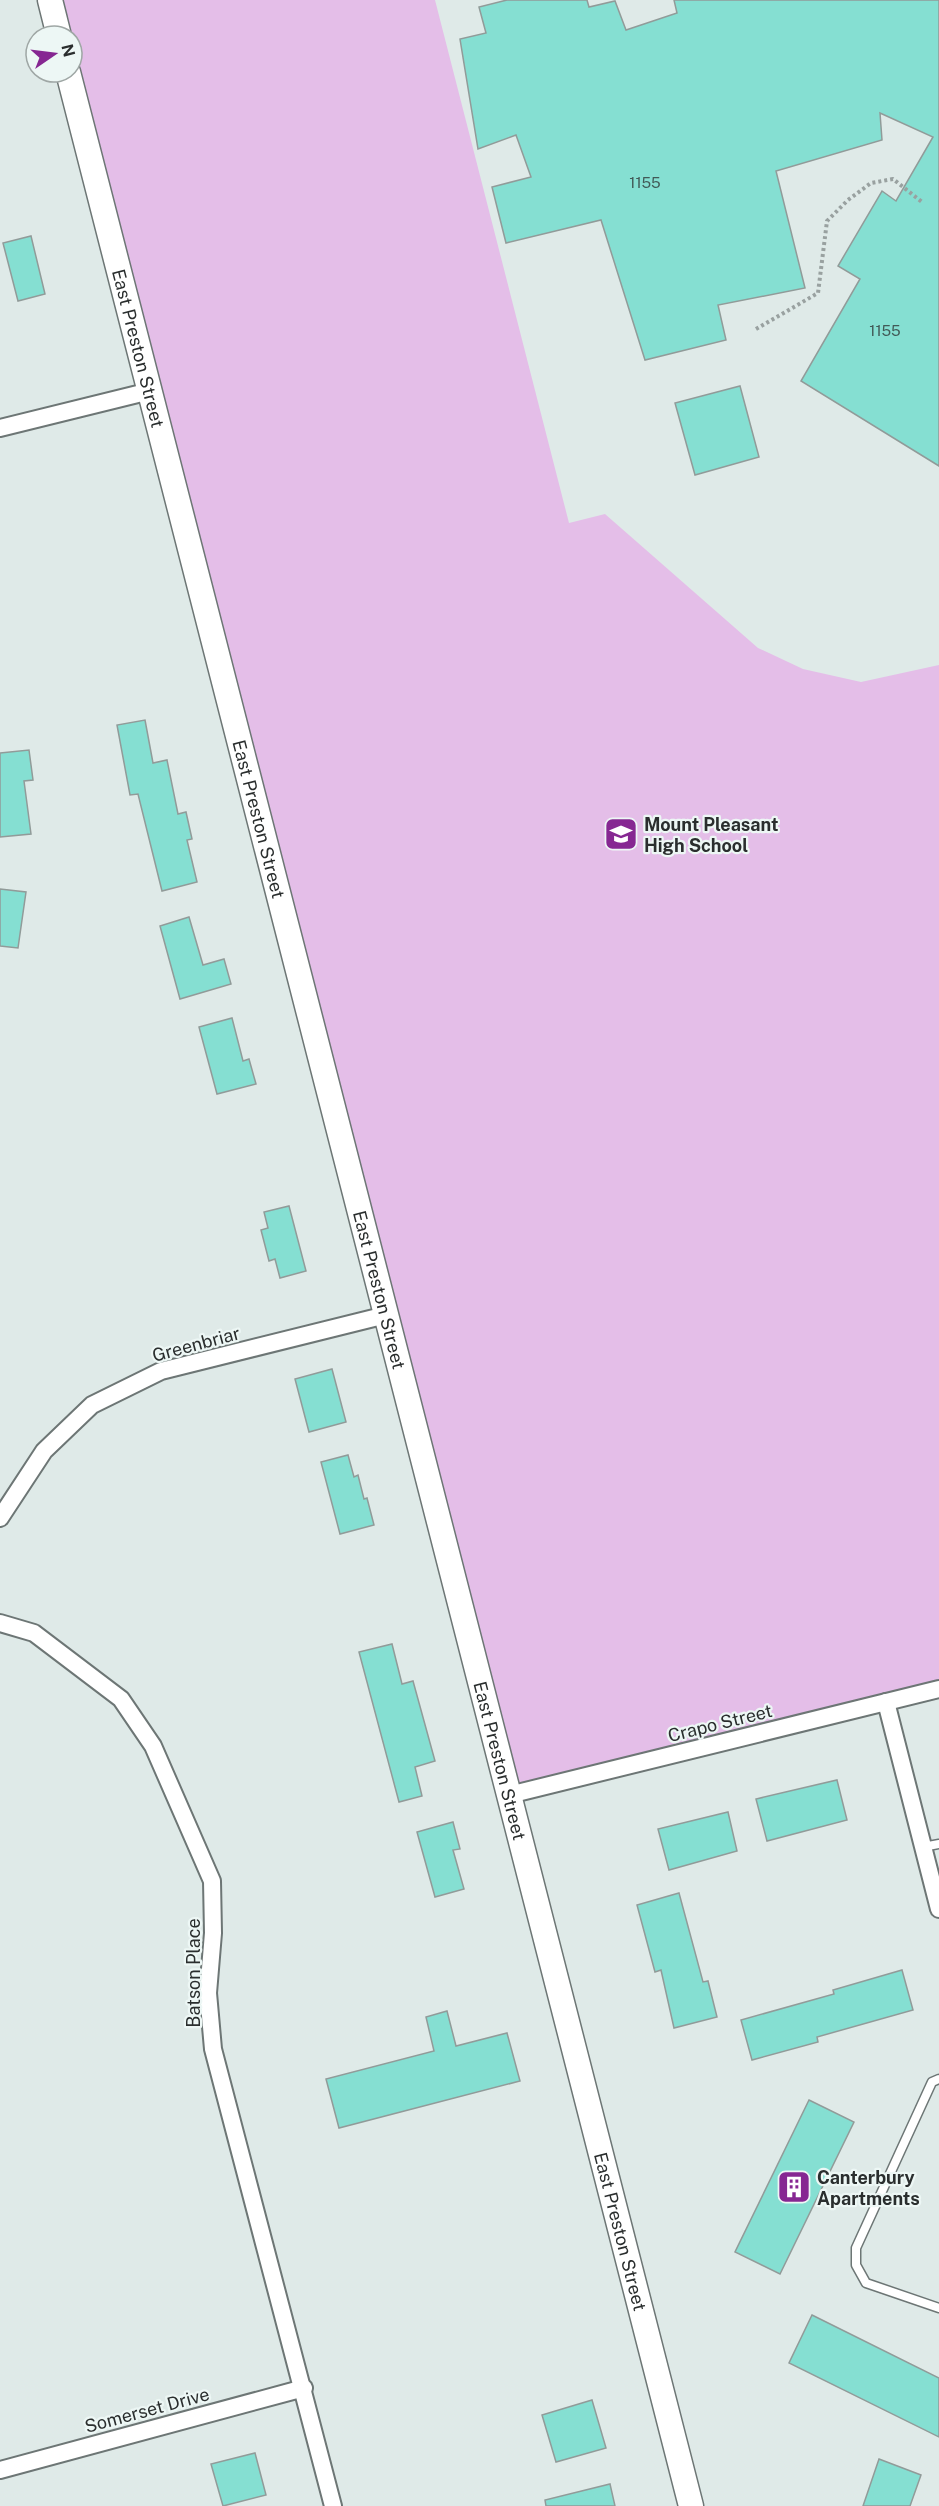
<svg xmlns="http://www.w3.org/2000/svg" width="939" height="2506" font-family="'Public Sans',sans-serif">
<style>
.green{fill:#e4bee8}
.building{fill:#85dfd2;stroke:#919b99;stroke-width:1.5}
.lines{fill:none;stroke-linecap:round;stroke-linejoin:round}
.lane-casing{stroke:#6d7675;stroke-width:11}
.street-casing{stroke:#6d7675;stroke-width:20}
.secondary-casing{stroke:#6d7675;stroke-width:27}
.path{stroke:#99a1a0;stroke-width:4;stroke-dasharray:3 3;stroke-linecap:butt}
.lane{stroke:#fff;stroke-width:8}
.street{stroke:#fff;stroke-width:16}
.secondary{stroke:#fff;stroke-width:24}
.labels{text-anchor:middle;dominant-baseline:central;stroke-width:4.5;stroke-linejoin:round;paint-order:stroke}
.number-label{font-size:15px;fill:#415a57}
.street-label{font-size:18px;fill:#2a2e2e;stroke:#edf7f5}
.poi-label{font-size:18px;font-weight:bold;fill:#2a2e2e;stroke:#edf7f5;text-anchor:start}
</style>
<rect width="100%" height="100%" fill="#dfeae8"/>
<path class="green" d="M50,0H435L569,523L605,514L758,648L803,669L861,682L939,665V1688L509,1795L72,72V36H59Z"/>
<g class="building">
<path d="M507,0H587L589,7L615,1L626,30L677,13L674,0H939V466L801,381L860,279L838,266L882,191L896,201L933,137L880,113L882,140L776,171L805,288L718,305L726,340L645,360L601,220L506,243L492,187L531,177L516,135L478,149L460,39L486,33L479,7Z"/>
<path d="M31,236L45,294L18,301L3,243Z"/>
<path d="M740,386L759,457L695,475L675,403Z"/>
<path d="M145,720L153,763L167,760L178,814L186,812L192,839L187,840L197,882L162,891L138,794L130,795L117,725Z"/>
<path d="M29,750L33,780L24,781L31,834L0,837V753Z"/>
<path d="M0,889L26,892L18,948L0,946Z"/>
<path d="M189,917L203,965L224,959L231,984L180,999L160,926Z"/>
<path d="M232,1018L243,1061L249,1059L256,1084L217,1094L199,1027Z"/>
<path d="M289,1206L306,1271L280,1278L275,1259L269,1261L261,1230L268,1228L264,1212Z"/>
<path d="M332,1369L346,1422L309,1432L295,1379Z"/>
<path d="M348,1455L354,1477L358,1475L364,1499L367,1498L374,1525L340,1534L321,1462Z"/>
<path d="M392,1644L402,1684L413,1681L435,1761L415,1767L422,1796L399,1802L359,1652Z"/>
<path d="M837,1780L847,1820L767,1841L756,1799Z"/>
<path d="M728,1812L737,1851L669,1870L658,1829Z"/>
<path d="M453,1822L460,1849L453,1850L464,1889L435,1897L417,1832Z"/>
<path d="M679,1893L703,1982L708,1981L717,2017L674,2028L661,1970L655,1972L637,1905Z"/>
<path d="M902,1970L913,2010L817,2037L818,2042L752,2060L741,2020L834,1994L833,1990Z"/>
<path d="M447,2011L456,2046L507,2033L520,2081L339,2128L326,2079L434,2051L426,2017Z"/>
<path d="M809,2100L854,2122L780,2274L735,2252Z"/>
<path d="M812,2315L939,2378V2437L789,2363Z"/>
<path d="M592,2400L606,2448L556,2462L542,2415Z"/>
<path d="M255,2453L266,2495L223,2506L211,2464Z"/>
<path d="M879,2459L921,2475L910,2506H863Z"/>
<path d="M610,2484L615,2506H546L545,2500Z"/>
</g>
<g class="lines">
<g class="lane-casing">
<g id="lane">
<path d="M923,1847L939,1844"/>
<path d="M939,2079L932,2082L856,2248V2265L866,2283L939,2308"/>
</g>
</g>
<g class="street-casing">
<g id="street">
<path d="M0,428L150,391"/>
<path d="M0,1518L44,1451L92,1405L161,1371L386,1315"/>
<path d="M0,1623L34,1633L121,1699L153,1746L212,1881L213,1933L208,1993L213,2049L333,2506"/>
<path d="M886,1702L939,1909"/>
<path d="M509,1795L939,1689"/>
<path d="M0,2470L304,2388"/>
</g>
</g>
<g class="secondary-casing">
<g id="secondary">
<path d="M50,0L59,36"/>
<path id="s1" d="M68,72L691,2506"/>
</g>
</g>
<path class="path" d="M756,329L818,293L827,221L848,200L871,183L893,179L922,202"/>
<use href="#lane" class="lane"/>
<use href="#street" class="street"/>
<use href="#secondary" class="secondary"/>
</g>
<defs>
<g id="school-square" transform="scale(1.725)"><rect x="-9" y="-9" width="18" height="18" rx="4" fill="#862792" stroke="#edf7f5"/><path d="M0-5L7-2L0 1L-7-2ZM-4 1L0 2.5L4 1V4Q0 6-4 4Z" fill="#fff"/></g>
<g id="building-square" transform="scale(1.725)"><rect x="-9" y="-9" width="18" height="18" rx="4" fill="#862792" stroke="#edf7f5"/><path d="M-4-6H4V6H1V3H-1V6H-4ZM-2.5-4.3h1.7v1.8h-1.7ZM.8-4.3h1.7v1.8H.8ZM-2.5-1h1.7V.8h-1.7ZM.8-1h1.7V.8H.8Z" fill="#fff"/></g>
</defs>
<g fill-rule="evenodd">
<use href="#school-square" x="621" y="834"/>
<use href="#building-square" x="794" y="2187"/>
</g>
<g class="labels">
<g class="number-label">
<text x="645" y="182">1155</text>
<text x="885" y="330">1155</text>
</g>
<g class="street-label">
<text stroke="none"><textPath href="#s1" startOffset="285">East Preston Street</textPath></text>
<text stroke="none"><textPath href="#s1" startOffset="771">East Preston Street</textPath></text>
<text stroke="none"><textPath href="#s1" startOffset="1257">East Preston Street</textPath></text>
<text transform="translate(196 1344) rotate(-15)">Greenbriar</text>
<text transform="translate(720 1723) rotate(-14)">Crapo Street</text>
<text stroke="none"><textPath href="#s1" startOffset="1743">East Preston Street</textPath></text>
<text transform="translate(193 1973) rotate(-90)">Batson Place</text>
<text stroke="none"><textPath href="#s1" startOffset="2229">East Preston Street</textPath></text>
<text transform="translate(147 2410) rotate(-15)">Somerset Drive</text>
</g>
<g class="poi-label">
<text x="644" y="824">Mount Pleasant<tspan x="644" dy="21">High School</tspan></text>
<text x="817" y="2177">Canterbury<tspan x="817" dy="21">Apartments</tspan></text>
</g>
</g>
<g transform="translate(54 54) rotate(76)"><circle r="28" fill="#edf7f5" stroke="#9fa7a5" stroke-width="1.5"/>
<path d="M0-4.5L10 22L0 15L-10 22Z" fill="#862792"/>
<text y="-9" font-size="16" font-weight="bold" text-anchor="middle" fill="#2a2e2e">N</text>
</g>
</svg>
